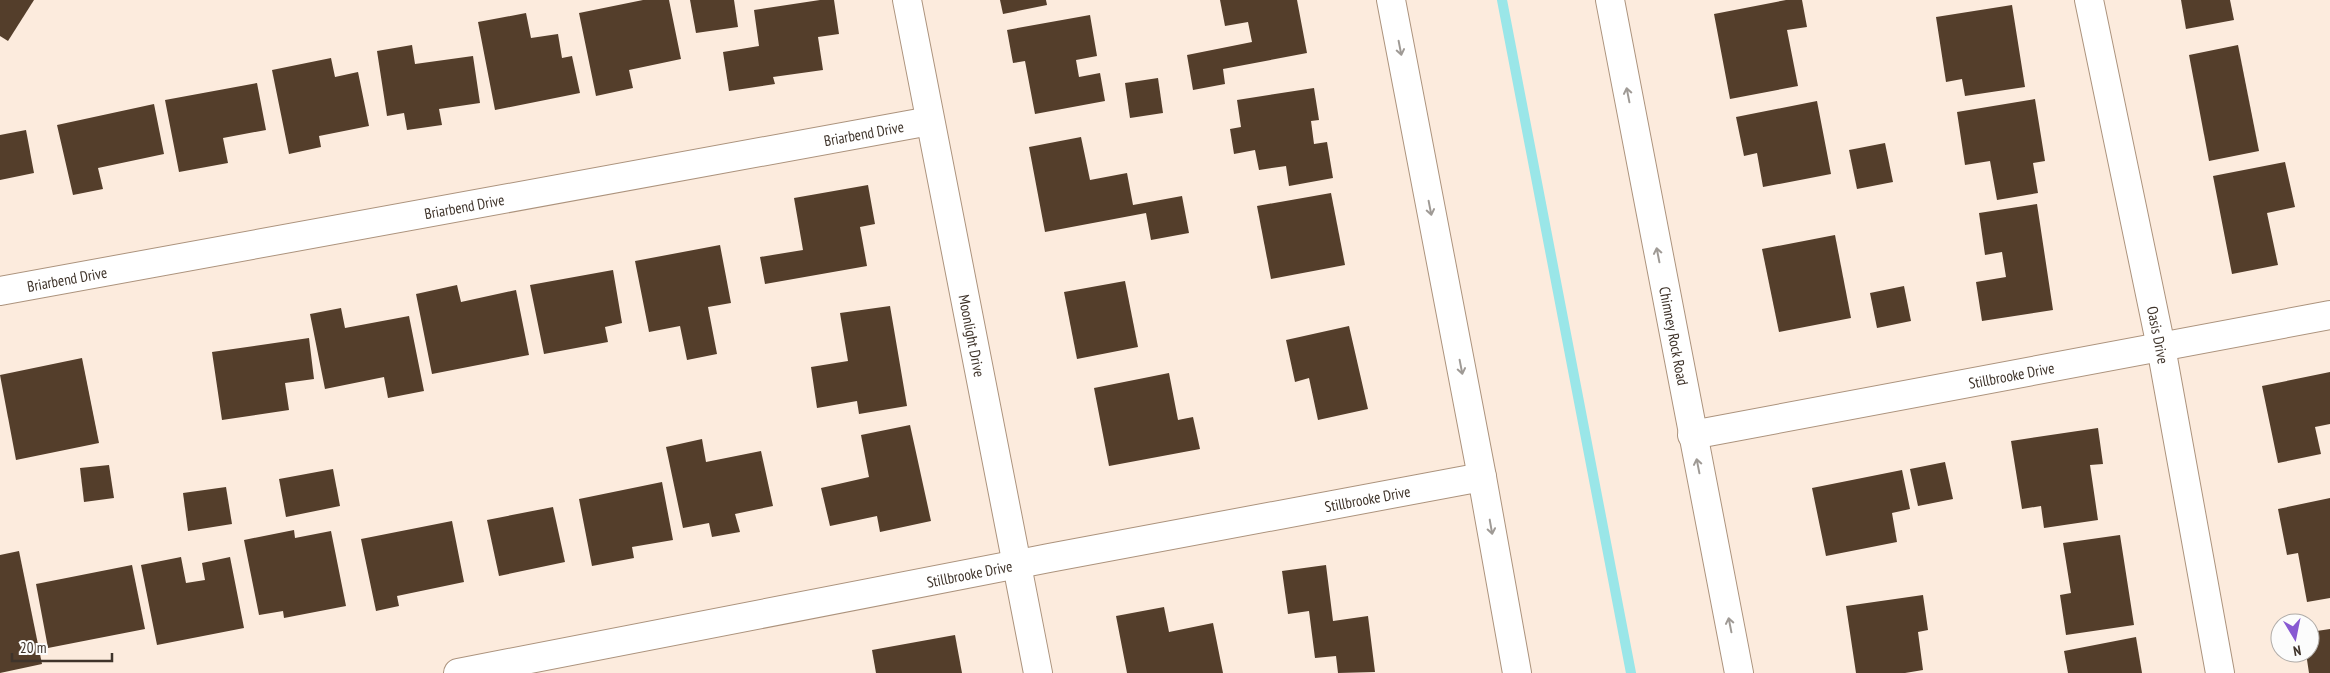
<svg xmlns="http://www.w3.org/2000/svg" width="2330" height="673" font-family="'PT Sans Narrow',sans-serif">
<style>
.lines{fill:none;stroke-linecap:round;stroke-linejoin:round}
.stream{stroke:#9ae6e8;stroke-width:10}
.building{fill:#543e2b}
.minor-casing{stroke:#ac937d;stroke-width:30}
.secondary-casing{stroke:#ac937d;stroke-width:30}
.minor{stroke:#fff;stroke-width:28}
.secondary{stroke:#fff;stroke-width:28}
.oneway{stroke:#9f9a95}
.labels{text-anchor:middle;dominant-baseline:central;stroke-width:5;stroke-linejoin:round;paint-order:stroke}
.street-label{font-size:15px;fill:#3f342b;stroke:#fcfcfc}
</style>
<rect width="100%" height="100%" fill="#fcebdd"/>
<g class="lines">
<path class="stream" d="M1502,0L1631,673"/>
</g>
<g class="building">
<path d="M0,0H34L8,41L0,36Z"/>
<path d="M643,0H669L681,59L629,70L633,88L596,96L579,13Z"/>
<path d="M690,0H734L738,27L696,33Z"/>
<path d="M820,0H834L839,34L818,37L823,70L773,77L775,84L729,91L723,52L759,46L754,10Z"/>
<path d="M1000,0H1046L1047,5L1003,14Z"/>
<path d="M1220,0H1297L1307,53L1223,69L1225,84L1193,90L1187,55L1252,42L1248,22L1225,26Z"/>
<path d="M1786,0H1802L1807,27L1787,30L1798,86L1730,99L1714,14Z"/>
<path d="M2181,0H2230L2234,20L2186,29Z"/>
<path d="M2012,5L2025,87L1965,96L1962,79L1946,82L1936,17Z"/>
<path d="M526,13L531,38L558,34L562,58L572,56L580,93L495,110L478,22Z"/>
<path d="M1090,15L1097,56L1076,60L1079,77L1100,73L1105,101L1035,114L1025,61L1013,63L1007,30Z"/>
<path d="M412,45L415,64L473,56L480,103L439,109L442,125L407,130L404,113L387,116L377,51Z"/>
<path d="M2238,45L2259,151L2209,161L2189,55Z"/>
<path d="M331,58L335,77L358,72L369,126L319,136L321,147L289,154L272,70Z"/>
<path d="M1158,78L1163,113L1130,118L1125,83Z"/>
<path d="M257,83L266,130L223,138L228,163L179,172L165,100Z"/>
<path d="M1314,88L1319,120L1311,121L1314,144L1327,142L1333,178L1289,186L1286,166L1259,170L1255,150L1234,154L1230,129L1241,127L1237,100Z"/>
<path d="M2035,99L2045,161L2033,163L2038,193L1997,200L1990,161L1965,165L1957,112Z"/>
<path d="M1817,101L1831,174L1763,187L1757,153L1744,156L1736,117Z"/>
<path d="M154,104L164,154L98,168L103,189L73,195L57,125Z"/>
<path d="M26,130L34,173L0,180V135Z"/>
<path d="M1081,137L1090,180L1127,173L1133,205L1182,196L1189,233L1151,240L1146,213L1045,232L1029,147Z"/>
<path d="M1885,143L1893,182L1857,189L1849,150Z"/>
<path d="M2285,162L2295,207L2267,213L2278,265L2232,274L2213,176Z"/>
<path d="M868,185L875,224L860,227L867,266L765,284L760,257L803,250L794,198Z"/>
<path d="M1331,193L1345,265L1271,279L1257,206Z"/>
<path d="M2037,204L2053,310L1982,321L1976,282L2006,277L2002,252L1985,255L1979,213Z"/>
<path d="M1835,235L1851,318L1779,332L1762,249Z"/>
<path d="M720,245L731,303L708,307L717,354L687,360L680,326L649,332L635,261Z"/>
<path d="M613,270L622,323L605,327L608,342L544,354L530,285Z"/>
<path d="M1125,281L1138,347L1077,359L1064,292Z"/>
<path d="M457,285L461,302L516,290L529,355L432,374L416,294Z"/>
<path d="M1904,286L1911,321L1877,328L1870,293Z"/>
<path d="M890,306L907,406L859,414L857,401L817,408L811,367L848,361L840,313Z"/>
<path d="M341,308L345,328L409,316L424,391L388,398L384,377L325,389L310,314Z"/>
<path d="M1349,326L1368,409L1318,420L1309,378L1295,382L1286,340Z"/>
<path d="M309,338L314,379L285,383L289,410L222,420L212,352Z"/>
<path d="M82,358L99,443L16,460L0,375Z"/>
<path d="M2330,372V424L2315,427L2321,454L2278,463L2262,386Z"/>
<path d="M1169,373L1178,420L1193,417L1200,449L1109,466L1094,388Z"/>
<path d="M910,425L931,521L880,532L877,516L830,526L821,488L869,477L861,435Z"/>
<path d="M2098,428L2103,464L2090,465L2098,520L2044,528L2041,506L2022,509L2011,441Z"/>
<path d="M702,439L706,462L761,451L773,506L735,514L740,532L712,537L709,523L683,528L666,447Z"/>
<path d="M1945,462L1953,499L1918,506L1910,469Z"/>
<path d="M109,465L114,498L84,502L80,468Z"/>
<path d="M333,469L340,506L286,517L279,479Z"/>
<path d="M1902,470L1910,509L1892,513L1897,542L1826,556L1812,488Z"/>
<path d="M662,482L673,540L632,547L634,558L592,566L579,499Z"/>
<path d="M226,487L232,524L188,531L183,493Z"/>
<path d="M2330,498V598L2307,602L2298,553L2287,555L2278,509Z"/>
<path d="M553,507L565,562L499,576L487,520Z"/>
<path d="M452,521L464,582L397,596L399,606L376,611L361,539Z"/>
<path d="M294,530L295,538L331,531L346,606L284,618L283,611L259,615L244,540Z"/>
<path d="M2120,535L2134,625L2066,635L2060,595L2071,593L2063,543Z"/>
<path d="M19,551L42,664L0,673V555Z"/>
<path d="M181,557L186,583L205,580L202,563L230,557L244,628L157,645L141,565Z"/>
<path d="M132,565L145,629L48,648L36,584Z"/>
<path d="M1326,565L1333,621L1368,616L1375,672L1338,673L1336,656L1315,658L1309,611L1288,614L1282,571Z"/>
<path d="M1923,595L1928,630L1918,632L1923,670L1905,673H1856L1846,606Z"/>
<path d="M1164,607L1169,632L1213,623L1223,673H1127L1116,616Z"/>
<path d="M2330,629V673H2309L2306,653H2310V632Z"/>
<path d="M955,635L962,673H876L872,650Z"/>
<path d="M2136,637L2142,673H2068L2064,651Z"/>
</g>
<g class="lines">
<g class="minor-casing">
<g id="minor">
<path id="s1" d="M907,0L1038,673"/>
<path id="s2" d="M2089,0L2161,347L2220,673"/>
<path id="s3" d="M0,291L930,121"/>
<path id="s4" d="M1692,435L2330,315"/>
<path id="s5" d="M458,673L1049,558L1482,477"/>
</g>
</g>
<g class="secondary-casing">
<g id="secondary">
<path d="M1391,0L1482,477L1517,673"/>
<path id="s6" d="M1610,0L1739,673"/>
</g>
</g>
<use href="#minor" class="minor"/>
<use href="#secondary" class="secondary"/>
</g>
<defs><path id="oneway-shaft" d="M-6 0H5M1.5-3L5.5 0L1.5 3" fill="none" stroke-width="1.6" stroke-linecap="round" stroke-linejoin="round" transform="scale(1.25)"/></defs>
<g class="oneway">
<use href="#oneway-shaft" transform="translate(1400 48) rotate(79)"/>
<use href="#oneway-shaft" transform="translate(1628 95) rotate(-101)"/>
<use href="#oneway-shaft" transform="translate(1430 208) rotate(79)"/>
<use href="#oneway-shaft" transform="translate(1658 255) rotate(-101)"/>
<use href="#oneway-shaft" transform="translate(1461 367) rotate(79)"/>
<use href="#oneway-shaft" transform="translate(1698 466) rotate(-101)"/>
<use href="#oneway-shaft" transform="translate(1491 527) rotate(80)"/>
<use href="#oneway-shaft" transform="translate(1730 625) rotate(-101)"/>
</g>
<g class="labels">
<g class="street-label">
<text stroke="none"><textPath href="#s3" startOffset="878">Briarbend Drive</textPath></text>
<text stroke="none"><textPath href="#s3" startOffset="472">Briarbend Drive</textPath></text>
<text stroke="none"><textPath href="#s3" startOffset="68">Briarbend Drive</textPath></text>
<text stroke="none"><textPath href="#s2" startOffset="342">Oasis Drive</textPath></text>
<text stroke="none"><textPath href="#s1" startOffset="342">Moonlight Drive</textPath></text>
<text stroke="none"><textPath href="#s6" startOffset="342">Chimney Rock Road</textPath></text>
<text stroke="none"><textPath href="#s4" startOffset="325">Stillbrooke Drive</textPath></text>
<text stroke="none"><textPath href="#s5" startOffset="926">Stillbrooke Drive</textPath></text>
<text stroke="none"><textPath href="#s5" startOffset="521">Stillbrooke Drive</textPath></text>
</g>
</g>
<g transform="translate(2295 638) rotate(170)"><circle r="24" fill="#fcfcfc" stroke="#b0aca8"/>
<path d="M0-4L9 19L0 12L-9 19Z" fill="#8859d2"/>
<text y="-8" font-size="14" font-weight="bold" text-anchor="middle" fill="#3f342b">N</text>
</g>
<path d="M12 653v8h100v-8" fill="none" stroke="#3f342b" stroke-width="2.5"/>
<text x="20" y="653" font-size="15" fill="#3f342b" stroke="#fcfcfc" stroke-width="4" paint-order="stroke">20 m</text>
</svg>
